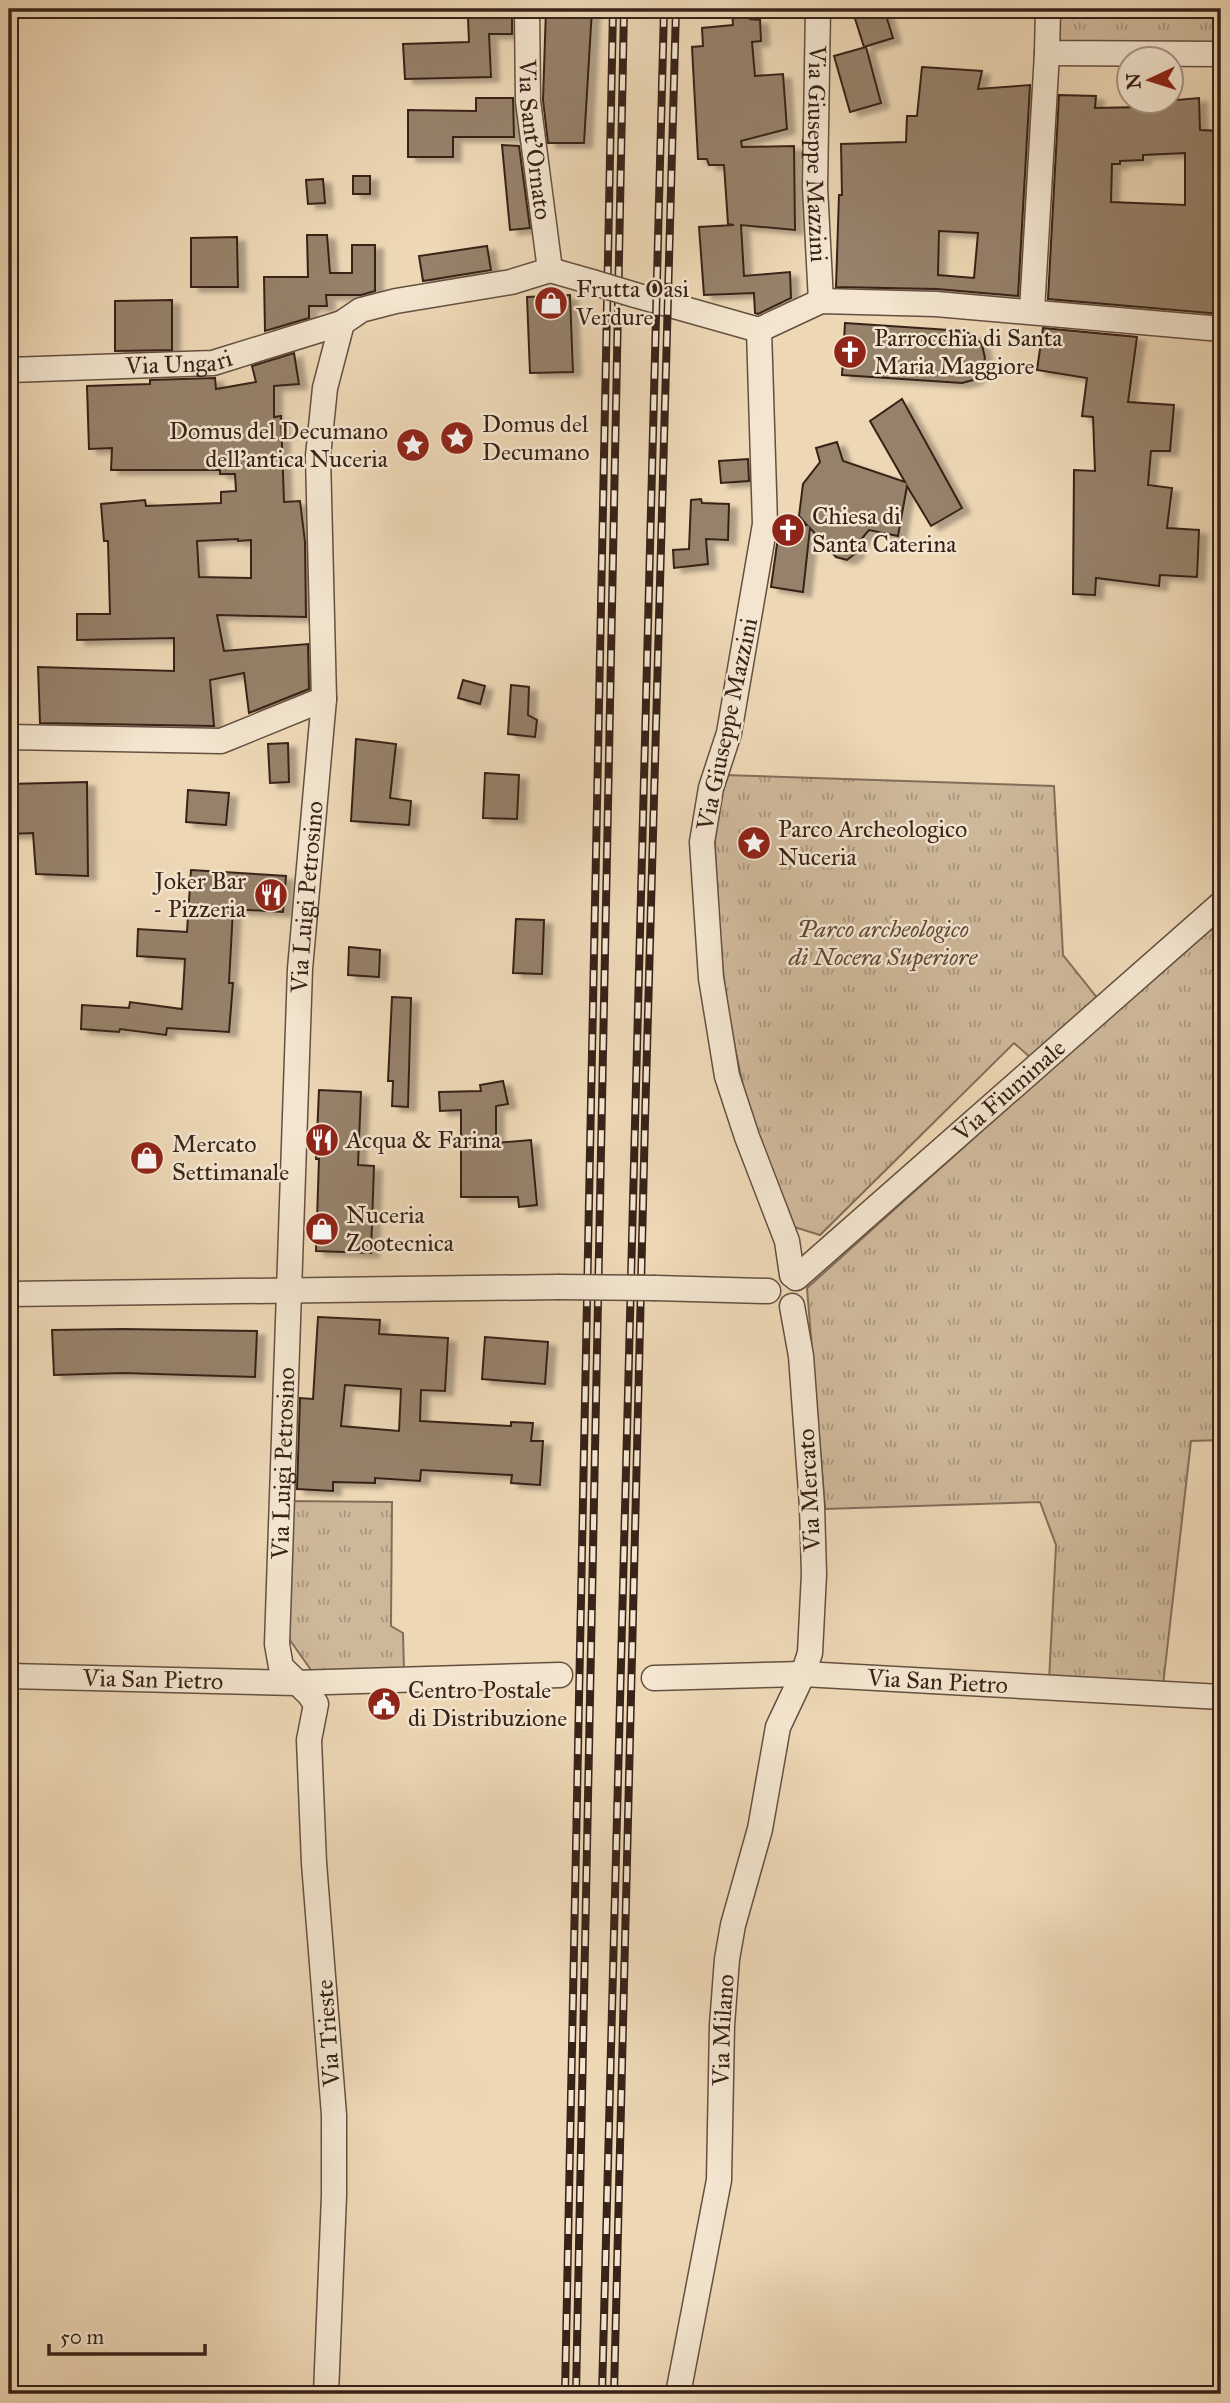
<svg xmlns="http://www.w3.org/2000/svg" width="1230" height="2403" font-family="'IM FELL Great Primer',serif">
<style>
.park{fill:url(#park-tufts);stroke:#836e5a;stroke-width:2}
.building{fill:#96816a;stroke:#382319;stroke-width:2;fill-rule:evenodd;filter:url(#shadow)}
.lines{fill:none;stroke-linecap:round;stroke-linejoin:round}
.street-casing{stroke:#655040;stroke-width:27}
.street{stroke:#f3e5cf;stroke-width:24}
.rail-casing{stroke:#382319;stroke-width:8}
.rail{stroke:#f3e5cf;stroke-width:5;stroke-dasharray:16;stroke-linecap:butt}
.street-bridge-casing{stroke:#655040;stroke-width:27;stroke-linecap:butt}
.street-bridge{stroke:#f3e5cf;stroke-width:24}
.labels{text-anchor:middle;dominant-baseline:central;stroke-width:5;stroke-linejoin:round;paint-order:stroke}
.street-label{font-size:24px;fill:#382319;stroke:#f3e5cf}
.poi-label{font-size:24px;fill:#382319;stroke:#f3e5cf;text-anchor:start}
.park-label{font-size:24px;font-style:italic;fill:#5e4839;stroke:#f3e5cf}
</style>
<defs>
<pattern id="park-tufts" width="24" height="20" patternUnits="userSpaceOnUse" patternTransform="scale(1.75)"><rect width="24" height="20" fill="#ceb89a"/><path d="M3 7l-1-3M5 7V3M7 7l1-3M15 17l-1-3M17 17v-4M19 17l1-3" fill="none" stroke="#a8957d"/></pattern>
<filter id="shadow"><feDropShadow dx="8" dy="4.5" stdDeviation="2" flood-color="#0004"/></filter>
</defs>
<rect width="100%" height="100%" fill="#edd7b5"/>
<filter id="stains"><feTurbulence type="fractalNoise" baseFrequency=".00286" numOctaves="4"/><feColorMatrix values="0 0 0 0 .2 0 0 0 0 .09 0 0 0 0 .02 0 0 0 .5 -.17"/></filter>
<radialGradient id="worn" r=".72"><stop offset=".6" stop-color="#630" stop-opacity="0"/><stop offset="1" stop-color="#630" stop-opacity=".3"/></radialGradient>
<g class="park">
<path d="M1056,9H1221V48L1057,46Z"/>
<path d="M723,775L1054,786L1063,955L1098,999L1032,1059L1014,1043L820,1235L794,1227L749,1113L728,1016L716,908L715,835Z"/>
<path d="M1221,916V1440L1191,1441L1162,1694L1049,1681L1056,1545L1040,1502L825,1509L807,1288Z"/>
<path d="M286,1501L392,1502L391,1626L403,1633L404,1670H311L287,1636Z"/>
</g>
<g class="building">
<path d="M492,9H512V34H489L491,77L405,79L403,44L469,42L468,18H491Z"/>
<path d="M546,9H592L584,143H548L543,100Z"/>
<path d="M732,9H749L750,19L760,20L761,41L752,42L755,76L783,74L787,129L741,141L742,147L794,146L795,230L741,225L744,276L790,272L791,298L758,314L755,313L754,293L704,295L699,227L734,225L728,224L724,165H709L707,159H698L692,47L703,46L702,28L733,25Z"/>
<path d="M852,9H884L893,38L864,47Z"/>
<path d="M866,47L881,103L850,112L834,56Z"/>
<path d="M922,67L982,71L978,89L1030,85L1018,296L937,289L836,287L839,195H842L841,144L906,142L907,116H917ZM939,231L978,233L974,278L938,275Z"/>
<path d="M1059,95L1096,96L1095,108L1143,107V103L1199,98L1200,130L1221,131V314L1048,299ZM1185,153V205L1111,202L1112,164H1120V161L1143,160V155Z"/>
<path d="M476,98H513L514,137H453V157H408V110L476,111Z"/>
<path d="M502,145L519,146L530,228L510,230Z"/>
<rect x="353" y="176" width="17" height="18"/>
<path d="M323,179L325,203L308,204L306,180Z"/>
<path d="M307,235H327L330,273H352V245H375V291L361,295H326L327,306H309V318L265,331L264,277H308Z"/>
<path d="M237,237L238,287H191V238Z"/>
<path d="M487,246L491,270L423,281L419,256Z"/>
<path d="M570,295L573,372L530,373L527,297Z"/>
<path d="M172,300V350L115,351V301Z"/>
<path d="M845,323L964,331L974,336L982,345L985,358L980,373L973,380L962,383L842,375Z"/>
<path d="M1043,328L1137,337L1128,402L1174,405L1170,451H1151L1148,485L1172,488L1167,528L1199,530L1197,577L1160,575L1159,586L1096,578L1095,595L1073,594L1074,470L1095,471L1093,417L1082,416L1087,378L1037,370Z"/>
<path d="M294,353L299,384L274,386V417L281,416L284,502L300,501L305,542L306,617L217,615L224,651L308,644L309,689L249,713L244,673L210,680L214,726L40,723L38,667L174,671V638L77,640V614H110L108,541H104L101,504L145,500L146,506L221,503V492L236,491L235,474H220V470H111L112,448L89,449L87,386L150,384V380L215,378L216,389L256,382L252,366ZM238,539V541L251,540V578L199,577L197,541Z"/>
<path d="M902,399L962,508L931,526L907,486L898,536L869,530L858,543L856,553L847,560L836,557L810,528L803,592L771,587L780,523L807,525L799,516L803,484L820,462L816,448L837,442L843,461L905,482L870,421Z"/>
<path d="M748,459L749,481L721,483L719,461Z"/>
<path d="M701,499L702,503L729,504L728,540L706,539L708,564L674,568L673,550L689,549L691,500Z"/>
<path d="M463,680L485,686L480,704L458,698Z"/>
<path d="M511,685L529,687L528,715L537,720L535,737L508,734Z"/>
<path d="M356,739L396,744L390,798L411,801L409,825L351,821Z"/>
<path d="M288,743L289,782L270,783L268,744Z"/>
<path d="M485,773L519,775L517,819L483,818Z"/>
<path d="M87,782L88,876L36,874L33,833L9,834V784Z"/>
<path d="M188,790L229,793L226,825L186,822Z"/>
<path d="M191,870L286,876L283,912L233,909L229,983H233L229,1032L167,1028L166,1035L120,1029L119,1032L81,1029L82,1005L129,1008L130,1002L182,1009L185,959L137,956L138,929L187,932Z"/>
<path d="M516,919L544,920L542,974L513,973Z"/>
<path d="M349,947L380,950L379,977L348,975Z"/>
<path d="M392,997L411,998L408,1107L392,1106L393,1081H388Z"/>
<path d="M503,1081L508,1104L496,1106V1143L531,1140L537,1205L519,1207L518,1197H461V1110L440,1111L439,1092L481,1091L480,1085Z"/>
<path d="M319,1090L361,1092L358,1165L374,1166L371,1253L316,1251L319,1159H316Z"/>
<path d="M318,1317L380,1320L379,1334L448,1338L445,1391L421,1390L420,1421L511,1426V1422L533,1423L531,1441H543L540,1485L511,1483L512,1475L421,1470L420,1481L375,1478V1483L333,1482V1491L297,1489L300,1398L313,1399ZM345,1385L401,1389L399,1431L341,1426Z"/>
<path d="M123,1329L257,1331L255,1377L123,1373L54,1375L52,1330Z"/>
<path d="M485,1337L548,1342L545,1384L482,1379Z"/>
</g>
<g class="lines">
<g class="street-casing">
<g id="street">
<path id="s1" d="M527,9L528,101L550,270"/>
<path id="s2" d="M818,9L815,187L821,301"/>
<path d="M1048,9L1047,53L1221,54"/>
<path d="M550,270L592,282"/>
<path d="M635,295L759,330L821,301L936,304L1221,329"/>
<path d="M1032,311L1047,53"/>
<path d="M759,330L765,524L729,733L711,788L702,842L711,978L727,1076L747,1137L787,1241L792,1275"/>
<path id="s3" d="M9,370L213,363L342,323"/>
<path d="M9,737L221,741L324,699"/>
<path id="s4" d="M796,1278L1221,904"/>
<path d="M655,1288L768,1291"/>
<path d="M9,1294L558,1287"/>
<path id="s5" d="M9,1676L295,1683L560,1675"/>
<path id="s6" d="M654,1678L803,1674L1221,1697"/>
<path id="s7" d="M326,2394L334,2195V2115L314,1863L309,1740L316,1704L309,1694L281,1667L277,1644L300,969L324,699L318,456L325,388L342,323L361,310L396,301L511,282L550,270"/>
<path id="s8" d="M678,2394L719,2180L722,2025L727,1959L733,1925L760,1829L778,1727L803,1674L810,1653L814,1574L812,1506L801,1356L792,1306"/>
</g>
</g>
<use href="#street" class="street"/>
<g class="rail-casing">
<g id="rail">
<path d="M565,2394L613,9"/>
<path d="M576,2394L624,9"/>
<path d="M602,2394L664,9"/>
<path d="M614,2394L645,1121L676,9"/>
</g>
</g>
<use href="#rail" class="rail"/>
<g class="street-bridge-casing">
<g id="street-bridge">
<path d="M592,282L635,295"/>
<path d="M558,1287L655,1288"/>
</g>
</g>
<use href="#street-bridge" class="street-bridge"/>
</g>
<defs>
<g id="shop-disc" transform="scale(1.75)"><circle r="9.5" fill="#8f2418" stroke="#f3e5cf"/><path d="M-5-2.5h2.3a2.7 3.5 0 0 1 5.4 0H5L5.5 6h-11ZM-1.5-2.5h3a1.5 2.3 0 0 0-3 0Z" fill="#fff"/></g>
<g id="church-disc" transform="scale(1.75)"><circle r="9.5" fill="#8f2418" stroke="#f3e5cf"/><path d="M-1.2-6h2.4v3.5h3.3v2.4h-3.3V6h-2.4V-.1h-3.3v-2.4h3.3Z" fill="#fff"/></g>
<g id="sight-disc" transform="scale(1.75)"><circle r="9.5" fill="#8f2418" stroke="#f3e5cf"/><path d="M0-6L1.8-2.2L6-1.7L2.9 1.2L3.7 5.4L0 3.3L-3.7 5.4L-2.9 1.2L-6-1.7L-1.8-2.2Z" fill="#fff"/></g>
<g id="restaurant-disc" transform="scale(1.75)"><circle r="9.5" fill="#8f2418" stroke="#f3e5cf"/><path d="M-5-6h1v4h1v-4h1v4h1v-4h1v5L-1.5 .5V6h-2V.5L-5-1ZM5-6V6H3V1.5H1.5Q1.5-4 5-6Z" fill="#fff"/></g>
<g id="civic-disc" transform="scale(1.75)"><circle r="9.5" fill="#8f2418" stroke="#f3e5cf"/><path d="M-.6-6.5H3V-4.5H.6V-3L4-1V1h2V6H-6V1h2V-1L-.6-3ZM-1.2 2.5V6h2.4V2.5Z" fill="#fff"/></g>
</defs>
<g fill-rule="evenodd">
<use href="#shop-disc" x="551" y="303"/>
<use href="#church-disc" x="850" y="352"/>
<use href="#sight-disc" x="457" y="438"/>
<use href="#sight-disc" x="413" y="445"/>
<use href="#church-disc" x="788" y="530"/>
<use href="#sight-disc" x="754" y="843"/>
<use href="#restaurant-disc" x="271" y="895"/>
<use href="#restaurant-disc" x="322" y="1140"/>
<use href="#shop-disc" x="147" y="1158"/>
<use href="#shop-disc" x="322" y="1229"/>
<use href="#civic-disc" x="384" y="1704"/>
</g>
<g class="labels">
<g class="street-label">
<text stroke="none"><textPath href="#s1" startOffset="131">Via Sant'Ornato</textPath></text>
<text stroke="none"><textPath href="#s2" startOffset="145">Via Giuseppe Mazzini</textPath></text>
<text stroke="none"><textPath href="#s3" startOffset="170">Via Ungari</textPath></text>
<text transform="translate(727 724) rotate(-78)">Via Giuseppe Mazzini</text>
<text stroke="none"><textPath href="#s7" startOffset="1514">Via Luigi Petrosino</textPath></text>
<text stroke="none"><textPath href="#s4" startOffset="284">Via Fiuminale</textPath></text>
<text stroke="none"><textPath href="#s7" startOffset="947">Via Luigi Petrosino</textPath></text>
<text transform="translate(809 1490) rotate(-93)">Via Mercato</text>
<text stroke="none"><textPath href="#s5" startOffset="144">Via San Pietro</textPath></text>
<text stroke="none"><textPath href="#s6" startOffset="284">Via San Pietro</textPath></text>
<text stroke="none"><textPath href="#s8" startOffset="368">Via Milano</textPath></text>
<text transform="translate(328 2033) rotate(-94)">Via Trieste</text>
</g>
<g class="poi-label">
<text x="576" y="289">Frutta Oasi<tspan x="576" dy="28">Verdure</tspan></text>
<text x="874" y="338">Parrocchia di Santa<tspan x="874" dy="28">Maria Maggiore</tspan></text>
<text x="482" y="424">Domus del<tspan x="482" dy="28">Decumano</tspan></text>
<text x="388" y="431" text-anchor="end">Domus del Decumano<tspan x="388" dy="28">dell'antica Nuceria</tspan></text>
<text x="812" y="516">Chiesa di<tspan x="812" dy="28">Santa Caterina</tspan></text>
<text x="778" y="829">Parco Archeologico<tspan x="778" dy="28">Nuceria</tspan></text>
<text x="246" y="881" text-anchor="end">Joker Bar<tspan x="246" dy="28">- Pizzeria</tspan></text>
<text x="346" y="1140">Acqua &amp; Farina</text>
<text x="172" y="1144">Mercato<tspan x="172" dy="28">Settimanale</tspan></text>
<text x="346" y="1215">Nuceria<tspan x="346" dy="28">Zootecnica</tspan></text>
<text x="408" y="1690">Centro Postale<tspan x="408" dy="28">di Distribuzione</tspan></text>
</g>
<g class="park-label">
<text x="883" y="929">Parco archeologico<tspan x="883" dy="28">di Nocera Superiore</tspan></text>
</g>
</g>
<rect width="1230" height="2403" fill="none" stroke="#edd7b5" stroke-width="35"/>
<rect x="10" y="10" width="1209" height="2382" fill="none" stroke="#382319" stroke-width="3.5"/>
<rect x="18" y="18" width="1195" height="2368" fill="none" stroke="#382319" stroke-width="2"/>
<g transform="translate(1150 80) rotate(266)"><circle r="33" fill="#f3e5cf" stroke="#a89786" stroke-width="2"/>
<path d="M0-5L12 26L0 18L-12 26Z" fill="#8f2418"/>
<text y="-10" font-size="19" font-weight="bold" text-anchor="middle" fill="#382319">N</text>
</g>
<path d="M49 2344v10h156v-10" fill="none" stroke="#382319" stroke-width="3.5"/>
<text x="60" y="2344" font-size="21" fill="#382319" stroke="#f3e5cf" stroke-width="5" paint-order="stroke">50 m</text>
<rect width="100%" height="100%" filter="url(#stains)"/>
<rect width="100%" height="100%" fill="url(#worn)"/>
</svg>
